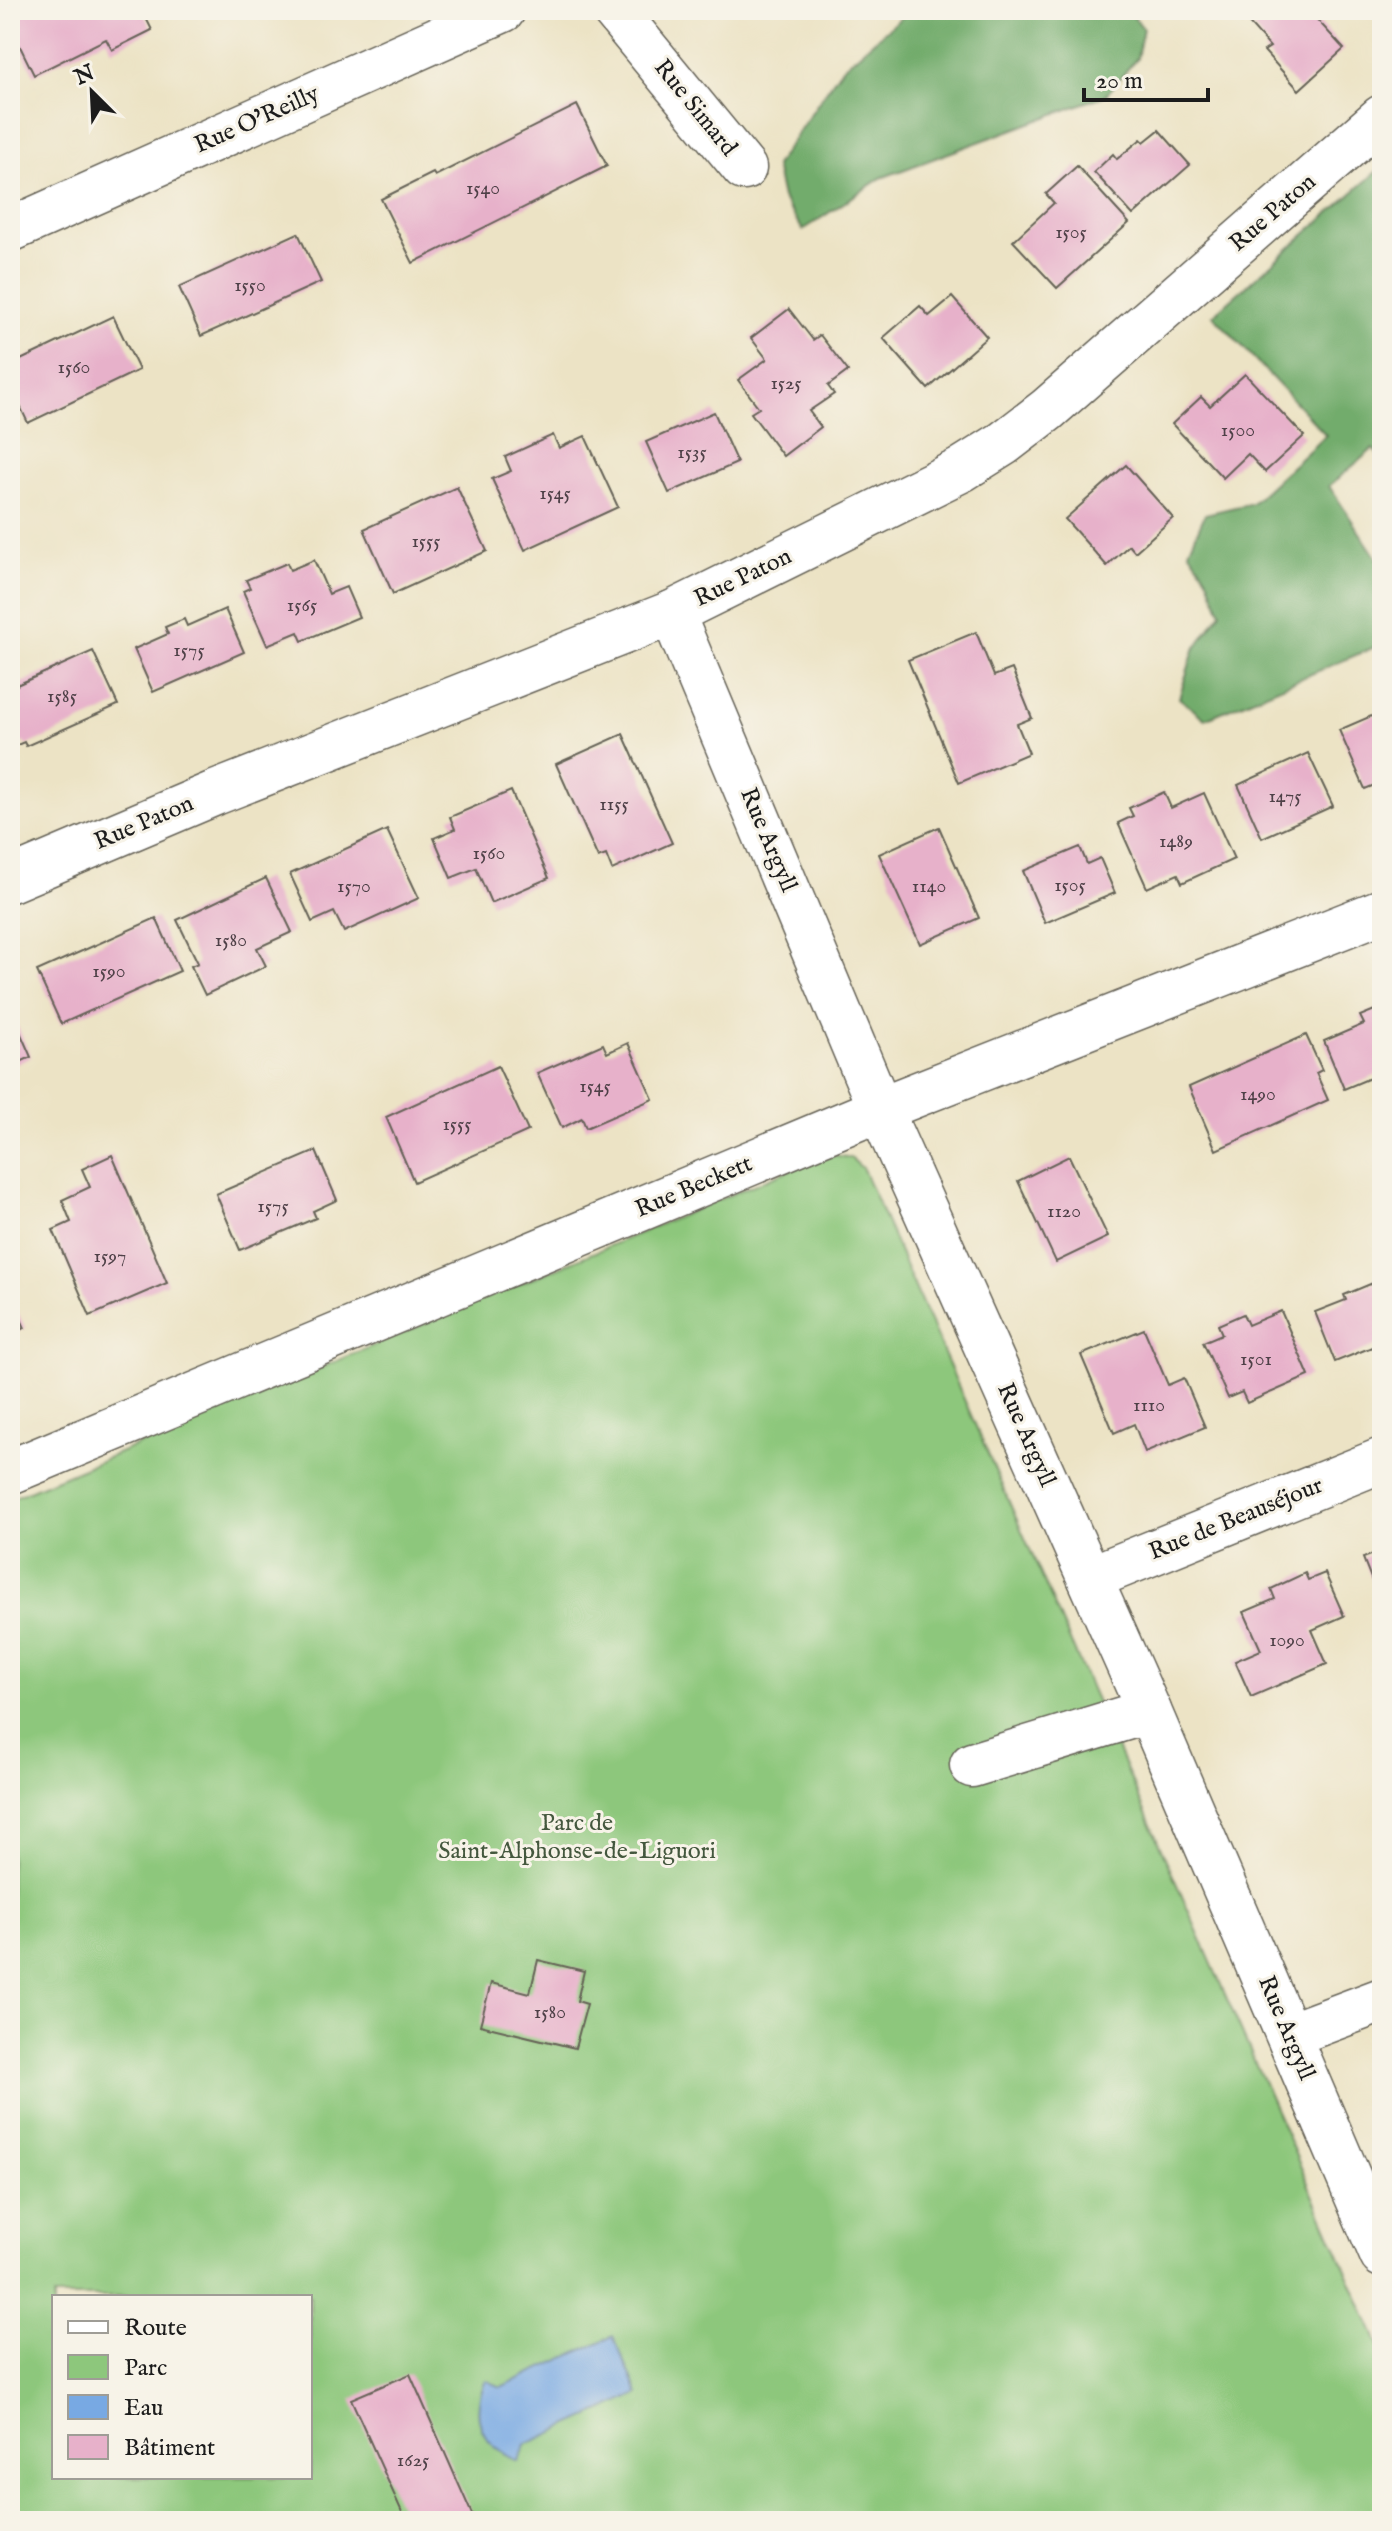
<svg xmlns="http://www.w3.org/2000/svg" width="1392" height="2531" font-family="'IM FELL English',serif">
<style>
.green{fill:#8dc77c;stroke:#54724c;stroke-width:2;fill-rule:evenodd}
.forest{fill:#72ac6c;stroke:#476444;stroke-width:2}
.water{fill:#78a9e3;stroke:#4a6280;stroke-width:2}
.building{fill:#e7b1ca}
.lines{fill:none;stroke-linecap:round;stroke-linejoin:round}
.minor-casing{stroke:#656257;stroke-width:47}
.minor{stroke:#fff;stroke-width:44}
.labels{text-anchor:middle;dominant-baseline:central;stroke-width:6;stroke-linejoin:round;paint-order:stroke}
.number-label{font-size:20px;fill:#4f4148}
.street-label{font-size:24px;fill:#1c1c1c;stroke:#f7f3e8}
.park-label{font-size:24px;fill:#44583e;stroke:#f7f3e8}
</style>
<rect width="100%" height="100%" fill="#f7f3e8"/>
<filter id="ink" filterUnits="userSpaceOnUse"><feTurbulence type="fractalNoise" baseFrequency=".0125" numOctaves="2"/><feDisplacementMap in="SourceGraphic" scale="16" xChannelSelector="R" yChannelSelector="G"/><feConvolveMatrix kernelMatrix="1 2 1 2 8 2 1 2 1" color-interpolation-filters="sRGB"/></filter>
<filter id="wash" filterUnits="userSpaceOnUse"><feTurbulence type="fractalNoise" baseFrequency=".006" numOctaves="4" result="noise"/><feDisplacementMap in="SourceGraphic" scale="32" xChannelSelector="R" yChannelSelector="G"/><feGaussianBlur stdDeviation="1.8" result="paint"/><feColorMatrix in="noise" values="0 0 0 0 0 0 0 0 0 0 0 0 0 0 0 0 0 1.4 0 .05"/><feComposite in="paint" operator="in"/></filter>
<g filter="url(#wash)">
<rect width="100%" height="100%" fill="#ece3c5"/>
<path class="green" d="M835,1155L851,1158L863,1169L1382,2352V2521H10V1499L815,1159ZM54,2297H310V2477H54Z"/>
<g class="forest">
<path d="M910,10H1128L1143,28L1137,58L1106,95L881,178L803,230L782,198L775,166L842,68Z"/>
<path d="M1382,167V459L1373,449L1329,486L1382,566V644L1205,719L1179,698L1194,650L1221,612L1207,577L1189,551L1205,514L1252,503L1326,435L1213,315Z"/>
</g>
<path class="water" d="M613,2336L639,2394L527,2444L518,2461C481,2445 469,2417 486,2380L501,2387Z"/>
<g id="blocks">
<g class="building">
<path d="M10,10H142L152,30L112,50L106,39L34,75L10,26Z"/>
<path d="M1230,10H1314L1311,13L1344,49L1299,90L1264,51L1270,47L1246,20L1242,23Z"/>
<path d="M577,105L607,166L413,263L381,199L433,173L435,176Z"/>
<path d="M1159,130L1190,165L1133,215L1094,172L1113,154L1117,159L1141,139L1144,142Z"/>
<path d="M1077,166L1129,223L1057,288L1013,241L1054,203L1046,194Z"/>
<path d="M298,233L321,282L201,336L179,287Z"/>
<path d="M952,297L987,337L928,389L883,338L920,306L929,316Z"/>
<path d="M789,309L813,340L820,335L848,371L828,386L834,394L809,411L821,427L783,456L751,413L759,408L738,380L767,359L751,338Z"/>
<path d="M113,316L139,370L28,423L10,385V365Z"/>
<path d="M1245,374L1304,436L1265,472L1248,454L1223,478L1172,424L1201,397L1210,406Z"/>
<path d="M714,412L737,463L669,493L646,442Z"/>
<path d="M553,435L559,448L585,436L618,507L525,550L492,479L511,471L505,457Z"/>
<path d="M1126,465L1173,518L1135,552L1129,545L1107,566L1065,519Z"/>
<path d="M457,487L487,551L393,594L364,529Z"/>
<path d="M314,560L329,594L346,587L359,617L302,641L298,632L267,645L243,591L250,588L246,580L287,563L290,570Z"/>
<path d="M225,609L244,652L153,692L134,649L168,634L165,627L184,619L187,626Z"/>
<path d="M976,632L994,676L1012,669L1032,718L1017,724L1029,753L959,783L908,660Z"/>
<path d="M93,651L118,705L26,746L24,742L10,748V688Z"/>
<path d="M1376,714L1382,727V782L1365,789L1339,730Z"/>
<path d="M623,734L672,843L612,870L606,855L598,858L556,764Z"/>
<path d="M1308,753L1333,806L1262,838L1238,785Z"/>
<path d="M511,791L549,878L491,903L476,868L451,878L434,838L455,829L450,817Z"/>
<path d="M1164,792L1171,808L1204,793L1234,859L1182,883L1178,874L1147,888L1118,823L1133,816L1129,808Z"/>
<path d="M939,827L979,918L920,944L879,854Z"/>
<path d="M387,830L419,898L344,932L334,912L312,922L290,874Z"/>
<path d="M1080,847L1087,864L1100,858L1115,893L1045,923L1023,871Z"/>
<path d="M266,878L292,932L257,948L266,966L205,995L191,966L198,963L177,920Z"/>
<path d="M156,918L180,971L61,1024L37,971Z"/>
<path d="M1382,1007V1073L1344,1089L1324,1041L1364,1024L1360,1016Z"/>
<path d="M10,1009L31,1057L10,1067Z"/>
<path d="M1306,1035L1322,1070L1316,1073L1328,1100L1216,1150L1189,1087Z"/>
<path d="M628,1043L653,1099L586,1128L582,1118L562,1128L537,1073L603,1044L607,1053Z"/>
<path d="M498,1066L528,1131L414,1182L386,1117Z"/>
<path d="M316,1151L337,1200L313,1211L316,1218L240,1250L216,1194Z"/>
<path d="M112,1155L167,1283L90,1316L53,1230L71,1222L62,1200L90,1187L82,1169Z"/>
<path d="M1069,1156L1108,1237L1056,1262L1018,1181Z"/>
<path d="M1380,1280L1382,1343L1335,1362L1315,1312L1346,1300L1344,1295Z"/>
<path d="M10,1295L25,1328L10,1335Z"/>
<path d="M1281,1311L1309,1376L1247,1403L1242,1392L1228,1398L1203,1342L1222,1334L1218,1325L1243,1314L1248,1325Z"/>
<path d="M1144,1329L1168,1385L1184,1378L1205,1427L1145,1452L1134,1424L1114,1433L1081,1355Z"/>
<path d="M1382,1551V1606L1363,1558Z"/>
<path d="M1305,1573L1308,1580L1325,1573L1344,1616L1312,1630L1327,1664L1251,1697L1235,1661L1261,1650L1244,1612L1275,1599L1271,1589Z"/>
<path d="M538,1960L584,1971L577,2001L587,2004L575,2048L480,2025L491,1983L530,1993Z"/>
<path d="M410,2374L475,2521H406L351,2399Z"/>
</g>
</g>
</g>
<g filter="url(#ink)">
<use href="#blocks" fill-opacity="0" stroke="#656257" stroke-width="2"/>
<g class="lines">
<g class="minor-casing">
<g id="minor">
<path d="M614,10L744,168"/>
<path d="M10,230L503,10"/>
<path d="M672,613L880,1109L1149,1711L1382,2255"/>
<path d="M10,880L215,793L672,613L961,470L1004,443L1047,410L1382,117"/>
<path d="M10,1472L880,1109L1382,911"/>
<path d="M1090,1578L1382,1460"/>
<path d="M972,1765L1149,1711"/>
<path d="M1289,2035L1382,2000"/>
</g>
</g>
<use href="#minor" class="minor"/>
</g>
</g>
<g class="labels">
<g class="number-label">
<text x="483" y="188">1540</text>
<text x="1071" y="232">1505</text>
<text x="250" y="285">1550</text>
<text x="74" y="367">1560</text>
<text x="786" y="383">1525</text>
<text x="1238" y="430">1500</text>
<text x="692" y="452">1535</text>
<text x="555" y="493">1545</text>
<text x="426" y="541">1555</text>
<text x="302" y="605">1565</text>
<text x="189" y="650">1575</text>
<text x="62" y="696">1585</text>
<text x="1285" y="796">1475</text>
<text x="614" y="804">1155</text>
<text x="1176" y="841">1489</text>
<text x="489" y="853">1560</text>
<text x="1070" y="885">1505</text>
<text x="354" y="886">1570</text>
<text x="929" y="886">1140</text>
<text x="231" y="940">1580</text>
<text x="109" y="971">1590</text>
<text x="595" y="1086">1545</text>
<text x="1258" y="1094">1490</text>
<text x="457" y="1124">1555</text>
<text x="273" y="1206">1575</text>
<text x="1064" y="1211">1120</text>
<text x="110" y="1256">1597</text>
<text x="1256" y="1359">1501</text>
<text x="1149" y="1405">1110</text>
<text x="1287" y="1640">1090</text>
<text x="550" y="2012">1580</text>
<text x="413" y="2460">1625</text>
</g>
<g class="street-label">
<text transform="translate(695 108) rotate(51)">Rue Simard</text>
<text transform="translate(257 120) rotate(-24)">Rue O'Reilly</text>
<text transform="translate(1273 213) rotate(-41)">Rue Paton</text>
<text transform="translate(743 578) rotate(-26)">Rue Paton</text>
<text transform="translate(144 823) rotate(-23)">Rue Paton</text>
<text transform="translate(768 840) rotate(67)">Rue Argyll</text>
<text transform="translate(694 1187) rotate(-23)">Rue Beckett</text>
<text transform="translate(1026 1435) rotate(66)">Rue Argyll</text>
<text transform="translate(1236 1519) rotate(-22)">Rue de Beauséjour</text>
<text transform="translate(1286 2028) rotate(67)">Rue Argyll</text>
</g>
<g class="park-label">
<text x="577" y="1823">Parc de<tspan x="577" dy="28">Saint-Alphonse-de-Liguori</tspan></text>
</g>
</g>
<rect width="1392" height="2531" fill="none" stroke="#f7f3e8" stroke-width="40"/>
<rect x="52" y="2295" width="260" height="184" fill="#f7f3e8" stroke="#9f9d96" stroke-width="2"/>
<rect x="68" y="2321" width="40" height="12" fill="#ffffff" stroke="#9f9d96" stroke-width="2"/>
<text x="124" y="2335" font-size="24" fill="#1c1c1c">Route</text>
<rect x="68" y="2355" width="40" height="24" fill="#8dc77c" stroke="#9f9d96" stroke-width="2"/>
<text x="124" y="2375" font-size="24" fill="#1c1c1c">Parc</text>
<rect x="68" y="2395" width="40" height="24" fill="#78a9e3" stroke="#9f9d96" stroke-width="2"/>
<text x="124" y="2415" font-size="24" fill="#1c1c1c">Eau</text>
<rect x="68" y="2435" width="40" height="24" fill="#e7b1ca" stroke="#9f9d96" stroke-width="2"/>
<text x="124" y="2455" font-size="24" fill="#1c1c1c">Bâtiment</text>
<g transform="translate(92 92) rotate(336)" stroke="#f7f3e8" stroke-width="6" paint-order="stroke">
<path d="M0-6L14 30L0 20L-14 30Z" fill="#1c1c1c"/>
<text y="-12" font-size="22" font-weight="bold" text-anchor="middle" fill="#1c1c1c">N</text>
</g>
<path d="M1084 88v12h124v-12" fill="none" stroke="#1c1c1c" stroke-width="4"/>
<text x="1096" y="88" font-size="24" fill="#1c1c1c" stroke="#f7f3e8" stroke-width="6" paint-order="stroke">20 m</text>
</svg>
